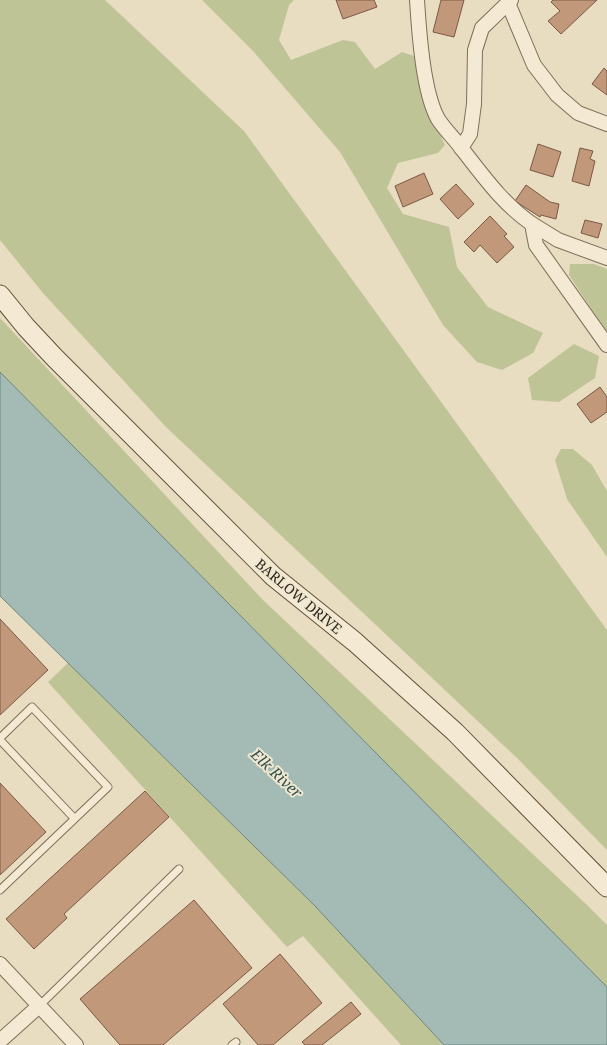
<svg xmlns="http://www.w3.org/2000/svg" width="607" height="1045" font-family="'Noto Serif',serif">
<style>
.green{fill:#bfc497}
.water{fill:#a3bbb4;stroke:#6c8780}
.building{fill:#c2987b;stroke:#7b5944}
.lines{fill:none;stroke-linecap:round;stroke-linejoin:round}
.lane-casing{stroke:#7f6e5b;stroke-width:9}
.street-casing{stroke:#7f6e5b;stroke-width:16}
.secondary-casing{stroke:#614f3e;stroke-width:21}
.lane{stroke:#f4ead3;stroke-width:7}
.street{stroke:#f4ead3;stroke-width:14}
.secondary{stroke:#f4ead3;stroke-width:19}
.labels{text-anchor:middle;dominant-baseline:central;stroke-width:4;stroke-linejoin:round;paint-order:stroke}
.street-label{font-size:14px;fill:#31271d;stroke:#f0e7d0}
.water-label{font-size:15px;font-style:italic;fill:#2e4f4c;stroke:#f0e7d0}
</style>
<rect width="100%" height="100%" fill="#e8dcc1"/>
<g class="green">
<path d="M0,0H105L244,131L607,630V850L518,759L166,427L43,293L0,240Z"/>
<path d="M202,0H294L289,5L279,40L291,60L343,40L355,42L375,69L402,52L417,57L423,98L445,145L438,153L398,163L387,188L403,214L449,227L457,267L488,307L543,333L533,353L502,370L477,362L443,325L340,152L253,51Z"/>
<path d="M570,264H594L607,269V333L569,275Z"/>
<path d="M0,318L263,600L587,905L607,925V987L0,372Z"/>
<path d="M574,344L599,356L595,378L559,402L532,400L528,378Z"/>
<path d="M561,449H573L592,465L607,491V557L567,499L555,460Z"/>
<path d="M68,663L315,906L444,1045H401L303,936L287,947L48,682Z"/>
</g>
<path class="water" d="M0,372L607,987V1045H444L315,906L0,596Z"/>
<g class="building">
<path d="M336,0H374L377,7L343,19Z"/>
<path d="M441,0H464L454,37L433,32Z"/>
<path d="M553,0H597L561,34L548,21L560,11L551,2Z"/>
<path d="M604,68L607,71V95L592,84Z"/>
<path d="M538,144L561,152L553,177L530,170Z"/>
<path d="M580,148L593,151L590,159L595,161L589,186L572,181Z"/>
<path d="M424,173L433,194L403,207L395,186Z"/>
<path d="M456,184L474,204L458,219L440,199Z"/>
<path d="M526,185L550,202L559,204L556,219L541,215L540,217L515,201Z"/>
<path d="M490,216L507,234L504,236L514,247L497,263L480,245L474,252L464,242Z"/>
<path d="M585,220L602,224L598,238L581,233Z"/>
<path d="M600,387L607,397V412L591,423L577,404Z"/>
<path d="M0,619L48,670L0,715Z"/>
<path d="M0,783L46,832L0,875Z"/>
<path d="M145,791L169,817L64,914L67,918L34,949L6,919Z"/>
<path d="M194,900L252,968L163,1045H120L80,999Z"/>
<path d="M280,954L322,1003L273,1045H258L223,1004Z"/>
<path d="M351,1002L361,1014L322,1045H305L302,1042Z"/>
</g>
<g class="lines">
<g class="lane-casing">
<g id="lane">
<path d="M0,738L32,707L108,787L0,890"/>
<path d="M0,740L74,818"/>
<path d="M39,1006L179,869"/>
<path d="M232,1045L236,1042"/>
</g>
</g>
<g class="street-casing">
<g id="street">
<path d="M417,0C419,32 423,92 438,119C445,130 455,139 462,149C484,177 503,204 532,224L536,245L607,345"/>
<path d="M508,3L534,65L557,95L578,113L607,124"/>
<path d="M461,148L470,134L474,104L475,50L482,28L511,0"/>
<path d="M532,224L558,240L607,258"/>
<path d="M0,964L76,1045"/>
<path d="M0,1041L39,1006"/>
</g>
</g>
<g class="secondary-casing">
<path id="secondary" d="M0,295L26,327L54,357L273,576L355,642L455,732L607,887"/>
</g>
<use href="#lane" class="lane"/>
<use href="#street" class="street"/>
<use href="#secondary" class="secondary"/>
</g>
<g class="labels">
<g class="street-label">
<text transform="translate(299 596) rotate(40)">BARLOW DRIVE</text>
</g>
<g class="water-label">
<text transform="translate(277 773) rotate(43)">Elk River</text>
</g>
</g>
</svg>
